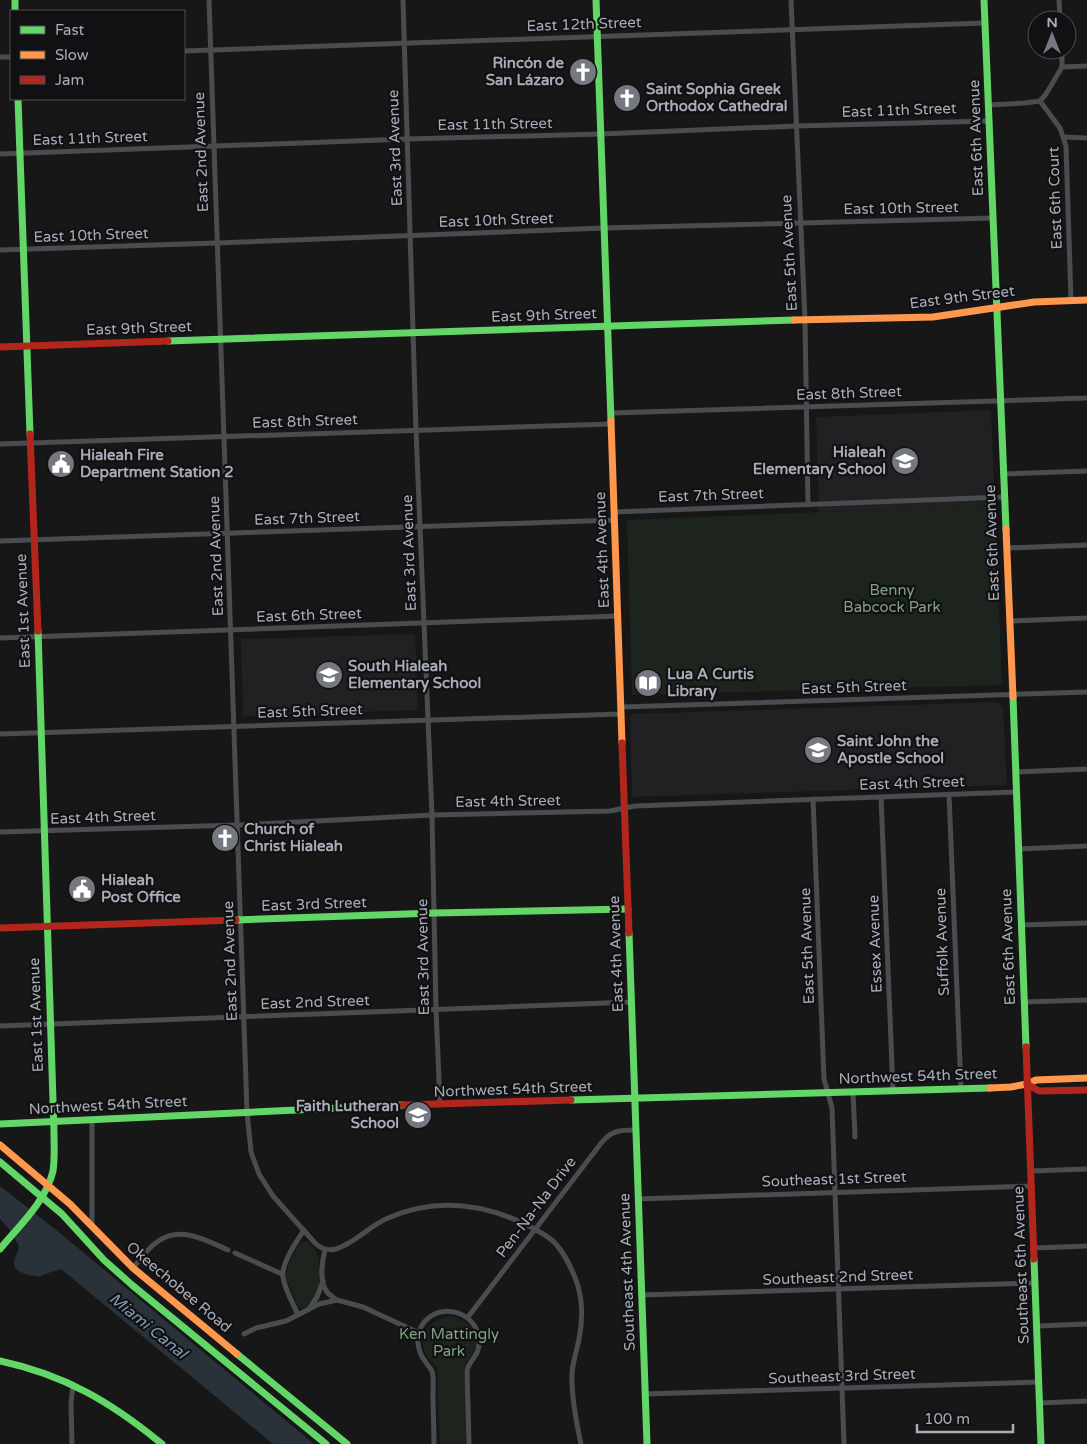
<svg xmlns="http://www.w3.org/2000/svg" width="1087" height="1444" font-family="'Varela Round',sans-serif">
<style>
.built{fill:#212123}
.green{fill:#1d241e}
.water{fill:#2a3239}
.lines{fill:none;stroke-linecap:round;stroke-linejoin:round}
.street{stroke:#4b4c50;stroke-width:5}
.fast{stroke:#63d668;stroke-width:7}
.slow{stroke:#ff974d;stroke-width:7}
.jam{stroke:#b3261e;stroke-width:7}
.labels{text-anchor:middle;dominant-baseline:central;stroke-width:4.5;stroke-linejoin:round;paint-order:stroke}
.street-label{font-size:15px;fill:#a8adb8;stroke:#111113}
.poi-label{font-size:15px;font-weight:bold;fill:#a8adb8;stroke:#111113;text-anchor:start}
.park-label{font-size:15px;fill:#7fa381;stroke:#111113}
.water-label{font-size:16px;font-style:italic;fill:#7f9bb3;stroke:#111113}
</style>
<rect width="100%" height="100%" fill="#171717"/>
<g class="built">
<path d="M991,410L995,505L819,512L816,417Z"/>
<path d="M415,634L418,710L243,716L241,639Z"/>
<path d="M998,702L1003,707L1007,785L632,797L630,716L633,714Z"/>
</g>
<g class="green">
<path d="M995,505L1002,685L632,695L627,520Z"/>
<path d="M304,1241C326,1246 326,1303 302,1308L298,1306L286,1277C286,1268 296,1246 304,1241Z"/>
<path d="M451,1316C462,1319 473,1325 476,1338C478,1354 467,1356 465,1366C463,1371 465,1380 465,1385C465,1405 466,1424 466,1444H440L437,1368C433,1362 428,1359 425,1352C416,1332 433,1319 451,1316Z"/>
</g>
<path class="water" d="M0,1186L60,1233L314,1444H273L61,1269C55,1271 43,1274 40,1277C32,1275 13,1274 14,1262C15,1256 19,1252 19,1246L9,1229L0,1219Z"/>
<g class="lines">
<g class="street">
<path d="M209,0L247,1112L251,1152L259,1174L273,1196L315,1243C321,1249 328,1251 336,1249C355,1243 369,1226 388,1218C434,1198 482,1203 527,1225C536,1230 545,1234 553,1241C564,1252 570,1265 576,1280C583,1299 583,1319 579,1339C577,1350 573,1361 572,1373C571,1396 576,1421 581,1444"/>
<path d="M403,0L416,430L432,815L436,1009L440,1105"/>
<path d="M791,0L805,320L808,505"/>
<path d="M1059,0L1060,20"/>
<path d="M184,51L985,23"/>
<path d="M0,57H11"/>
<path d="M1062,67L1087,66"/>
<path d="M1040,101L1060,128L1066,146L1071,300"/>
<path d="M1040,101L1046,94L1062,67V50"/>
<path d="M989,105L1025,103L1040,101"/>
<path d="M1064,137L1087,138"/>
<path d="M0,154L407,139L601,134L796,126L990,121"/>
<path d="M0,250L217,243L604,228L993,218"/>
<path d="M611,413L1087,398"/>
<path d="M0,444L611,424"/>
<path d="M1003,474L1087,471"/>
<path d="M614,512L1004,497"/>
<path d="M0,541L615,520"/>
<path d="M1006,548L1087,545"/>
<path d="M1009,621L1087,618"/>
<path d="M0,638L618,616"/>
<path d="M621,707L1087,692"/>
<path d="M0,734L621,714"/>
<path d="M1016,772L1087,769"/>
<path d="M949,794L961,1089"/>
<path d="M881,797L893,1091"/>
<path d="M813,799L824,1079L832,1108L844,1444"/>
<path d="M0,832L238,825L432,815L610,811L635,806L1016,792"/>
<path d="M1018,849L1087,846"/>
<path d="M1022,925L1087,923"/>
<path d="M1024,1002L1087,1000"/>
<path d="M0,1026L632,1002"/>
<path d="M853,1092L855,1137"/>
<path d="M92,1120V1227"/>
<path d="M1031,1171L1087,1169"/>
<path d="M638,1199L1032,1186"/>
<path d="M1034,1248L1087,1246"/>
<path d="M325,1250C322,1261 319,1281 327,1292C329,1295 333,1297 337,1300"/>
<path d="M235,1253L282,1274"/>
<path d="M133,1268C140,1259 148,1248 157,1242C180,1225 206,1240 228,1250"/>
<path d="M641,1295L1035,1283"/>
<path d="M309,1309L317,1297L323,1281"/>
<path d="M298,1315C293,1303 285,1290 283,1277C281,1264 296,1242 304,1230"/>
<path d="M468,1317L602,1142C612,1130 621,1130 635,1130"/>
<path d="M1037,1326L1087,1324"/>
<path d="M244,1334L256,1328L286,1321L319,1304L337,1300L363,1307L419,1333"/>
<path d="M645,1394L1039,1382"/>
<path d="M1039,1403L1087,1401"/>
<path d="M72,1444L71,1404L73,1384"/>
<path d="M434,1444C434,1427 433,1410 433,1394C433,1386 434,1378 432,1371C430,1367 427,1365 425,1361C419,1354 416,1341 419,1332C429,1301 476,1306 479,1340C480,1357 469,1359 467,1371L469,1444"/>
</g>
<g class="fast">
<path d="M15,0V11"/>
<path d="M596,0L611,421"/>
<path d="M984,0L1006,529"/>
<path d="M18,99L30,434"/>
<path d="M168,341L794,320"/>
<path d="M1013,697L1026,1047"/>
<path d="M236,920L435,913L628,909"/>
<path d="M629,933L647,1444"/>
<path d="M571,1100L990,1088"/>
<path d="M0,1124L403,1105"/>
<path d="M0,1162L62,1214L104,1260L132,1285L326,1444"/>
<path d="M0,1249C19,1226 46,1201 53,1171C55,1159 54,1144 54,1132L38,631"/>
<path d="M1034,1259L1041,1444"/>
<path d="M237,1354L347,1444"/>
<path d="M0,1361C65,1375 111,1402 162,1444"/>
</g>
<g class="slow">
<path d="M794,320L933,317L1034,302L1087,300"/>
<path d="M611,421L622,743"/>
<path d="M1006,529L1013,697"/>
<path d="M990,1088L1011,1087L1027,1084L1036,1080L1087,1078"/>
<path d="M0,1145L70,1204L133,1268L237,1354"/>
</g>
<g class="jam">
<path d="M0,347L168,341"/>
<path d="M30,434L38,631"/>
<path d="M622,743L629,933"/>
<path d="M0,928L236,920"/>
<path d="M1026,1047L1034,1259"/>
<path d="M1027,1084L1039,1091L1087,1090"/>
<path d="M403,1105L571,1100"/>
</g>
</g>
<defs>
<g id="church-disc" transform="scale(1.4375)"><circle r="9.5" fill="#757880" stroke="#111113"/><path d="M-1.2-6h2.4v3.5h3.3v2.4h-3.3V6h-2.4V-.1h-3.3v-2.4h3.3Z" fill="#fff"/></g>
<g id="school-disc" transform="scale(1.4375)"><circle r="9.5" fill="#757880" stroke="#111113"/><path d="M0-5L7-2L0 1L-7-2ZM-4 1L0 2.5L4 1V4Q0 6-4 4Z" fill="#fff"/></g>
<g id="civic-disc" transform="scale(1.4375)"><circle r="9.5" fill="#757880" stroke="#111113"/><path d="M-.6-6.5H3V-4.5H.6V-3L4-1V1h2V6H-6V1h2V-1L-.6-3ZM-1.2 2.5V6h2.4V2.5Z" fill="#fff"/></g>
<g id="library-disc" transform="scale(1.4375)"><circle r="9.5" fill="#757880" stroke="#111113"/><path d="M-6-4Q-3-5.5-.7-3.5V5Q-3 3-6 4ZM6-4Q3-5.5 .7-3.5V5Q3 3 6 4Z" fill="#fff"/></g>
</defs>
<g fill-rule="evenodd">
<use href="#church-disc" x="583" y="72"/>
<use href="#church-disc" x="627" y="98"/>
<use href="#school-disc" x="905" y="461"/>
<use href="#civic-disc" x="61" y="464"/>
<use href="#school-disc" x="329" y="675"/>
<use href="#library-disc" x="648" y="683"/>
<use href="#school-disc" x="818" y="750"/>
<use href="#church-disc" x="225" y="838"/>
<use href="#civic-disc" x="82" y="889"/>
<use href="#school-disc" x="418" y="1115"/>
</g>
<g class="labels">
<g class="street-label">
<text transform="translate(584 24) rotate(-2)">East 12th Street</text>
<text transform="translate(899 110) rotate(-2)">East 11th Street</text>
<text transform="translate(495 124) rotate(-1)">East 11th Street</text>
<text transform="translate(90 138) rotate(-2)">East 11th Street</text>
<text transform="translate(976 138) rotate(-92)">East 6th Avenue</text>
<text transform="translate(395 148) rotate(-92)">East 3rd Avenue</text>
<text transform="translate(201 152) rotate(-92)">East 2nd Avenue</text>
<text transform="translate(1055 198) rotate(-92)">East 6th Court</text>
<text transform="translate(901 208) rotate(-1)">East 10th Street</text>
<text transform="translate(496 220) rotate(-2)">East 10th Street</text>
<text transform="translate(91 235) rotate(-2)">East 10th Street</text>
<text transform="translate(789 253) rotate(-93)">East 5th Avenue</text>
<text transform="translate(962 297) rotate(-7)">East 9th Street</text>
<text transform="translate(544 315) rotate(-2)">East 9th Street</text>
<text transform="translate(139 328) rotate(-2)">East 9th Street</text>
<text transform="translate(849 393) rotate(-2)">East 8th Street</text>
<text transform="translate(305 421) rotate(-2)">East 8th Street</text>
<text transform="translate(711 495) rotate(-2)">East 7th Street</text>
<text transform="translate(307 518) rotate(-2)">East 7th Street</text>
<text transform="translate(992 543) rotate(-92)">East 6th Avenue</text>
<text transform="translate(602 550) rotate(-92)">East 4th Avenue</text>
<text transform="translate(409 553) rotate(-92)">East 3rd Avenue</text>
<text transform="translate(216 556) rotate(-92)">East 2nd Avenue</text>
<text transform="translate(23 611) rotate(-92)">East 1st Avenue</text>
<text transform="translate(309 615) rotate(-2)">East 6th Street</text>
<text transform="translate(854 687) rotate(-2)">East 5th Street</text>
<text transform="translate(310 711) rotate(-2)">East 5th Street</text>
<text transform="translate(912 783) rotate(-2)">East 4th Street</text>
<text transform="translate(508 801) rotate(-1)">East 4th Street</text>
<text transform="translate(103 817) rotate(-2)">East 4th Street</text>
<text transform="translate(314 904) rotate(-2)">East 3rd Street</text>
<text transform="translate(942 942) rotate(-92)">Suffolk Avenue</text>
<text transform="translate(875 944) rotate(-92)">Essex Avenue</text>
<text transform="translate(807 946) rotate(-92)">East 5th Avenue</text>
<text transform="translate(1008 947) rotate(-92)">East 6th Avenue</text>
<text transform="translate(616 954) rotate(-92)">East 4th Avenue</text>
<text transform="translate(423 957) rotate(-91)">East 3rd Avenue</text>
<text transform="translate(230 961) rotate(-92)">East 2nd Avenue</text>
<text transform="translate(315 1002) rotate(-2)">East 2nd Street</text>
<text transform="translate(36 1015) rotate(-92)">East 1st Avenue</text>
<text transform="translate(918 1076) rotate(-2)">Northwest 54th Street</text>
<text transform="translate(513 1089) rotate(-2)">Northwest 54th Street</text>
<text transform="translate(108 1105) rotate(-3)">Northwest 54th Street</text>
<text transform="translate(834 1179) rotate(-2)">Southeast 1st Street</text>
<text transform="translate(536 1207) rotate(-53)">Pen-Na-Na Drive</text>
<text transform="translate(1021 1265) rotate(-92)">Southeast 6th Avenue</text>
<text transform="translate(627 1272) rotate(-92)">Southeast 4th Avenue</text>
<text transform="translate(838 1277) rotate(-2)">Southeast 2nd Street</text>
<text transform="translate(179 1287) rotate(40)">Okeechobee Road</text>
<text transform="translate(842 1376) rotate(-2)">Southeast 3rd Street</text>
</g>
<g class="poi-label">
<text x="564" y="63" text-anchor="end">Rincón de<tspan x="564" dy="17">San Lázaro</tspan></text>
<text x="646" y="89">Saint Sophia Greek<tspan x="646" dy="17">Orthodox Cathedral</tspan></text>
<text x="886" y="452" text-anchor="end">Hialeah<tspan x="886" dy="17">Elementary School</tspan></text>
<text x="80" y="455">Hialeah Fire<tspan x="80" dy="17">Department Station 2</tspan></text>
<text x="348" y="666">South Hialeah<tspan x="348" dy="17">Elementary School</tspan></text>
<text x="667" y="674">Lua A Curtis<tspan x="667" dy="17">Library</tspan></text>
<text x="837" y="741">Saint John the<tspan x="837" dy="17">Apostle School</tspan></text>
<text x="244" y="829">Church of<tspan x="244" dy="17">Christ Hialeah</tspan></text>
<text x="101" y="880">Hialeah<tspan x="101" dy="17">Post Office</tspan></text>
<text x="399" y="1106" text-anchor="end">Faith Lutheran<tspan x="399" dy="17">School</tspan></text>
</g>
<g class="park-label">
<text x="892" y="590">Benny<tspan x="892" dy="17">Babcock Park</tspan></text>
<text x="449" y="1334">Ken Mattingly<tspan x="449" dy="17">Park</tspan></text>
</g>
<g class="water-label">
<text transform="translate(148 1326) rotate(39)">Miami Canal</text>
</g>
</g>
<rect x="10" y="10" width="175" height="90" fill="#111113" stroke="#4d4f55"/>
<rect x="20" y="26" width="25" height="8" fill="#63d668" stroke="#4d4f55"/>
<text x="55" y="35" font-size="15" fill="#a8adb8">Fast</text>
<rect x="20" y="51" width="25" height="8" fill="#ff974d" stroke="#4d4f55"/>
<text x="55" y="60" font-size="15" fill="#a8adb8">Slow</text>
<rect x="20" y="76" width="25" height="8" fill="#b3261e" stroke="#4d4f55"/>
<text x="55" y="85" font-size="15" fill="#a8adb8">Jam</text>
<g transform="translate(1052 35)"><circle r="24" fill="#111113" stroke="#4d4f55"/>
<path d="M0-4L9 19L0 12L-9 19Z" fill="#757880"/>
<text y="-8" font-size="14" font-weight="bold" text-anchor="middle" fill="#a8adb8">N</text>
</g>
<path d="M917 1424v8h96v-8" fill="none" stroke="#a8adb8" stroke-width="2.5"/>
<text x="924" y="1424" font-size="15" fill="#a8adb8" stroke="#111113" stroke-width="4" paint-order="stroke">100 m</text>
</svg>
